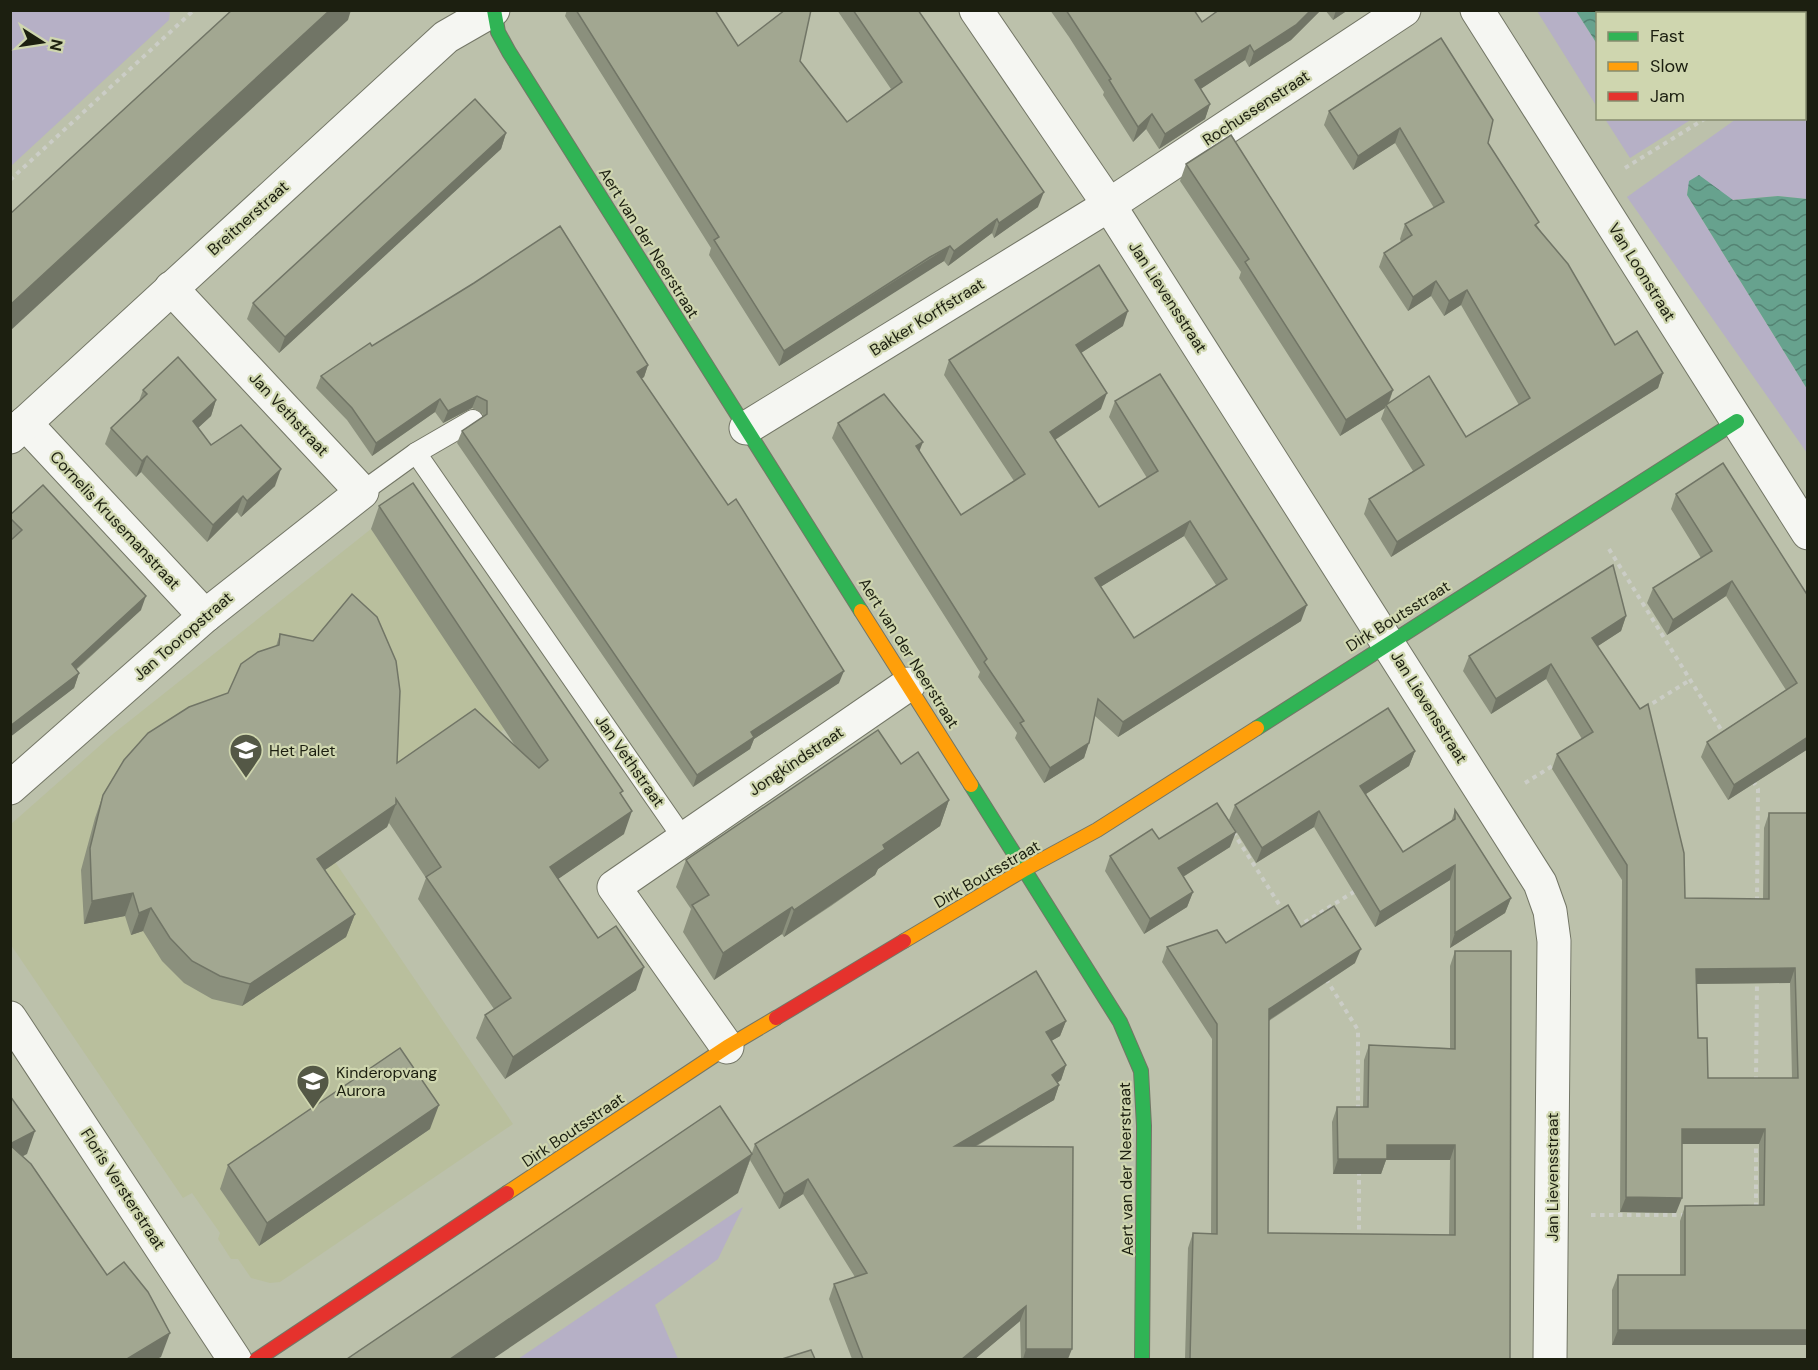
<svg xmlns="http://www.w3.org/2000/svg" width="1818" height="1370" font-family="'DM Sans',sans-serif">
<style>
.built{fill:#b9bf9d}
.grass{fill:#b6b0c6}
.water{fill:url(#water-waves)}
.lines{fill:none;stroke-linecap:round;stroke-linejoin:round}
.lane-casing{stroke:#737666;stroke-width:22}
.street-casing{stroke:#737666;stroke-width:35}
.fast-casing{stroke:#737666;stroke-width:16}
.slow-casing{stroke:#737666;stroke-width:16}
.jam-casing{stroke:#737666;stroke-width:16}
.path{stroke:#cbcdc6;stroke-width:4;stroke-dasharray:4.5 4.5;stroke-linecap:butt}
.lane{stroke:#f5f6f2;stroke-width:20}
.street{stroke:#f5f6f2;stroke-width:33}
.fast{stroke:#30b455;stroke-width:14}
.slow{stroke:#ff9f0a;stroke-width:14}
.jam{stroke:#e5322d;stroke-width:14}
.wall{fill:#8b907d;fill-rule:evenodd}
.shaded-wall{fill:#717566}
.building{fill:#a2a791;stroke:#717566;stroke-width:1.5;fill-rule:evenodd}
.labels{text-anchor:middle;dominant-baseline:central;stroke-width:4.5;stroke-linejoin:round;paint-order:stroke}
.street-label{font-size:16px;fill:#1c1f10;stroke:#cfd6af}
.poi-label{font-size:16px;fill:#1c1f10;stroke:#cfd6af;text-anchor:start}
</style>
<defs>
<pattern id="water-waves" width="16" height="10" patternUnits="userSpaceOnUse" patternTransform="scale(1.5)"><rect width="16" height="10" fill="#67a28e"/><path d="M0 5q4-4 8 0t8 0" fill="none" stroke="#548373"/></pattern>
</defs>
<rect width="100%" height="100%" fill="#bcc1ab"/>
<path class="built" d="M371,529L506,728L327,850L513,1124L280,1282L270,1283L251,1278L238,1259H231L218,1239L220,1233L192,1193L183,1198L11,945L10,825L113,734Z"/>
<g class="grass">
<path d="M11,10H170V11L169,20L11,166Z"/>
<path d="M1537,11H1576L1597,44V107Z"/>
<path d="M1807,67V199L1778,196L1733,200L1688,187L1687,195L1807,389V453L1627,197L1736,119L1804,118L1805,70Z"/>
<path d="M1605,119H1692L1630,158Z"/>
<path d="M743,1207L718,1259L655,1305L678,1359H518Z"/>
</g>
<g class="water">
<path d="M1576,11H1598L1597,44Z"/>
<path d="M1699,175L1733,200L1778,196L1807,199V389L1687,195L1689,181Z"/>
</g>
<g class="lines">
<g class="lane-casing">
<g id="lane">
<path d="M416,453L683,838"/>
<path d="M362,492L416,453L473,420"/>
</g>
</g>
<g class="street-casing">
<g id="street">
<path d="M976,10L1109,205L1540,883L1550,911L1554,941L1550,1360"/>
<path d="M1477,10L1808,533"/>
<path d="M25,423L205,616"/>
<path d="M746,428L1109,205L1404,10"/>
<path d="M10,437L446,37L493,10"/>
<path d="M10,788L205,616L362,492L171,288"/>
<path d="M10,1018L235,1360"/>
<path d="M727,1047L614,887L909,684"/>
</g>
</g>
<g class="fast-casing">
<g id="fast">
<path d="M494,10L498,32L509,52L861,611"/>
<path d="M1257,728L1737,421"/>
<path d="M971,785L1120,1022L1141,1071L1144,1126L1142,1360"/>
</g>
</g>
<g class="slow-casing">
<g id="slow">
<path d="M861,611L971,785"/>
<path d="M904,941L1025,869L1097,830L1257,728"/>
<path d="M507,1193L727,1047L776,1018"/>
</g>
</g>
<g class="jam-casing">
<g id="jam">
<path d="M776,1018L904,941"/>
<path d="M256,1360L507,1193"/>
</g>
</g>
<g class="path">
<path d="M1804,58L1808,56"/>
<path d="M1625,168L1706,118"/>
<path d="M10,180L194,10"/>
<path d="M1609,549L1725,736"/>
<path d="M1645,708L1690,680"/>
<path d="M1753,781L1758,789L1757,901"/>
<path d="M1525,783L1557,763"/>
<path d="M1233,832L1284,912"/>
<path d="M1297,927L1357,890"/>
<path d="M1326,979L1358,1030V1112"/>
<path d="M1756,1081L1757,981"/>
<path d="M1359,1171V1238"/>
<path d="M1756,1207V1140"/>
<path d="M1591,1215H1686"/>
</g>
<use href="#lane" class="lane"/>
<use href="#street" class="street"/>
<use href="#fast" class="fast"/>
<use href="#slow" class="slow"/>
<use href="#jam" class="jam"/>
</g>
<g class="wall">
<path d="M567,10H715L738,46L800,61L847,122L891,89L837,10H918L1038,207L994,238L992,233L948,266L944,261L925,272L779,366L709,255L711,248L565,16Z"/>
<path d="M1050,10H1194L1202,22L1219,10H1321L1291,40L1249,67L1245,60L1200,89L1210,104L1205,119L1159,149L1146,129L1133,142L1103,95L1104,92L1069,37Z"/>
<path d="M1325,10H1348L1333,20Z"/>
<path d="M1642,10H1775L1774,14H1644Z"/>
<path d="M1329,111L1488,143L1538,227L1615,345L1663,373L1658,388L1391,557L1364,514L1369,499L1413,471L1381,419L1385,408L1340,436L1239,278L1241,272L1180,181L1186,164L1393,390L1389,403L1466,437L1519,405L1461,305L1444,316L1431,296L1408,311L1379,267L1384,253L1401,242L1400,239L1405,224L1434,208L1395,143L1353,170L1324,125Z"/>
<path d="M506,133L501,149L279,353L247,319L253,303Z"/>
<path d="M1123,326L1081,353L1101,409L1055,440L1099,507L1147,478L1109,417L1115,401L1301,621L1118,737L1095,716L1084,758L1044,783L1015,738L1017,733L978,677L980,672L832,438L838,423L919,451L961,515L1014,481L944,375L949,360ZM1184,536L1216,585L1134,638L1100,587Z"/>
<path d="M372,346L648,365L644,377L641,379L839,683L754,739L750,749L693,787L457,443L462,431L483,417V414L472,408L443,423L435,412L372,456L347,420L316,388L321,376Z"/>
<path d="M143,390L216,400L211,416L198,428L211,445L275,486L241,517L237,512L207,542L141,472L136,477L105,444L111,428L139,401Z"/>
<path d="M1676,494L1808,596V749L1728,800L1701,757L1707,742L1786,690L1726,596L1667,635L1647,603L1653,588L1701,558L1671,509Z"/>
<path d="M379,506L621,796L624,834L558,879L598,938L636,990L505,1079L476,1038L485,1015L494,1009L418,899L426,878L389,823L387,827L325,870L355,914L346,937L242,1006L212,999L184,983L162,961L143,931L131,935L125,916L84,924L81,870L95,818L103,795L228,693L276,646L280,634L397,763L516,747L371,529Z"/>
<path d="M10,515L141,610L76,670L79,673L74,688L10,737V541L12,539L10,538Z"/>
<path d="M1626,616L1621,631L1598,646L1685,898L1763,899L1764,828L1769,813H1808V1345H1612V1290L1618,1275H1680V1221L1685,1206L1759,1205V1144H1682L1676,1213L1620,1212L1622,880L1552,769L1557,754L1582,739L1546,679L1491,714L1463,671L1469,656ZM1790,983L1792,1078H1708L1698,1038L1697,984Z"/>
<path d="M1415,751L1409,766L1366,794L1403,852L1451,822L1455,810L1511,898L1505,913L1450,948V880L1375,927L1314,827L1256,863L1229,820L1235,805Z"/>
<path d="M901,764L949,800L940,826L878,869L875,875L831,906L784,937L782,934L714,980L683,932L691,909L676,887L686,860Z"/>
<path d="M1159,839L1230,847L1183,877L1193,892L1187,907L1144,934L1105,871L1110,856Z"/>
<path d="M1301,927L1355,963L1269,1021L1268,1233L1449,1235L1450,1160H1386L1381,1174H1333L1332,1122L1337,1107H1363L1364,1060L1369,1045L1450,1048V966L1455,951L1510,1359H1185L1188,1248L1193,1233L1211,1234L1212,1039L1162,962L1167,947L1226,943Z"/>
<path d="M1066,1021L1060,1036L1051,1041L1066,1065L1061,1080L1057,1083L1059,1085L1054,1100L975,1147L1068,1359H1021L1020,1321L975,1359H852L829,1299L834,1284L855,1277L803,1194L779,1209L750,1160L738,1193L755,1144Z"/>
<path d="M430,1129L259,1246L220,1189L228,1165Z"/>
</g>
<g class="shaded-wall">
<path d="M330,10H351L348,20L10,331V305Z"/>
<path d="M1311,10H1321L1291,40L1249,67L1254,52Z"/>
<path d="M1336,10H1348L1333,20Z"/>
<path d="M1771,10H1775L1774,14H1766Z"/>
<path d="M1250,45L1245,60L1190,96L1195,80Z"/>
<path d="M1210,104L1205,119L1159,149L1165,134Z"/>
<path d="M1152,114L1146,129L1133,142L1138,127Z"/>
<path d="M1400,128L1395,143L1353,170L1358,156Z"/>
<path d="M506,133L501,149L279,353L285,337Z"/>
<path d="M1044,192L1038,207L994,238L999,223Z"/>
<path d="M997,219L992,233L948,266L954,251Z"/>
<path d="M950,246L944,261L779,366L784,351Z"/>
<path d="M1436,281L1431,296L1408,311L1413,297Z"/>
<path d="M1467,290L1461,305L1444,316L1449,301Z"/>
<path d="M1128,311L1123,326L1070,360L1076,345Z"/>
<path d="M648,365L644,377L633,384L637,372Z"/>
<path d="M1663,373L1658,388L1391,557L1397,542Z"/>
<path d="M1393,390L1387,406L1386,405L1385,408L1340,436L1346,420Z"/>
<path d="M1107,393L1101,409L1044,447L1050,432Z"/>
<path d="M477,396L472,408L443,423L448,411Z"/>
<path d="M440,399L435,412L372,456L376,443Z"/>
<path d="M216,400L211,416L187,438L193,421Z"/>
<path d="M923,442L917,457L916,446Z"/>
<path d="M147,456L141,472L136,477L142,461Z"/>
<path d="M281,469L275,486L241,517L247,501Z"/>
<path d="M243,496L237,512L207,542L213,525Z"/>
<path d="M1190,521L1184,536L1089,594L1095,578Z"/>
<path d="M1732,581L1726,596L1667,635L1673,620Z"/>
<path d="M146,596L141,610L66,678L72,664Z"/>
<path d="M1307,605L1301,621L1118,737L1123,722Z"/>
<path d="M1626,616L1621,631L1587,653L1592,638Z"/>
<path d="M1551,664L1546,679L1491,714L1496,699Z"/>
<path d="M844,671L839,683L754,739L750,749L693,787L697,775L751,732Z"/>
<path d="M79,673L74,688L10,737V726Z"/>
<path d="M1808,737V749L1728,800L1734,785Z"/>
<path d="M1089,743L1084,758L1044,783L1050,768Z"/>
<path d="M1415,751L1409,766L1355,801L1360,786Z"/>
<path d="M949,800L940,826L878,869L875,875L784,937L794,910L883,845Z"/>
<path d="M396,804L387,827L309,881L317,859Z"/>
<path d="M632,811L624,834L542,890L550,867Z"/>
<path d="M1319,811L1314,827L1256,863L1262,848Z"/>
<path d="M1236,832L1230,847L1173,883L1178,868Z"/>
<path d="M1455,865L1450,880L1375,927L1380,912Z"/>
<path d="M1193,892L1187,907L1144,934L1150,919Z"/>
<path d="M133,893L125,916L84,924L92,901Z"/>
<path d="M1511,898L1505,913L1450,948L1455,933Z"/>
<path d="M792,907L782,934L714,980L723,953Z"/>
<path d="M151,908L143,931L131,935L139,913Z"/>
<path d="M355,914L346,937L242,1006L250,984Z"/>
<path d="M1361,949L1355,963L1263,1024L1269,1009Z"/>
<path d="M644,967L636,990L505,1079L513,1057Z"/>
<path d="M1795,968L1790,983L1691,984L1696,969Z"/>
<path d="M1066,1021L1060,1036L1041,1047L1046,1032Z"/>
<path d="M1066,1065L1061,1080L1047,1090L1052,1075Z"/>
<path d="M1059,1085L1054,1100L950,1161L955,1146Z"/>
<path d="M439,1105L430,1129L259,1246L267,1223Z"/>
<path d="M1682,1129H1765L1759,1144H1676Z"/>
<path d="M35,1131L27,1154L10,1163V1144Z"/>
<path d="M1387,1145H1455L1450,1160H1386L1381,1174H1333L1338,1159Z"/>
<path d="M752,1154L738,1193L493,1359H450Z"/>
<path d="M808,1179L803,1194L779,1209L784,1194Z"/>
<path d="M1626,1197L1682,1198L1676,1213L1620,1212Z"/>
<path d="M1026,1306L1020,1321L975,1359H962Z"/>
<path d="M1618,1330H1808V1345H1612Z"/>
<path d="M170,1333L161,1357L157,1359H127Z"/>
<path d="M1026,1349H1072L1068,1359H1023Z"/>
</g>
<g class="building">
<path d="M232,10H330L10,305V214Z"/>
<path d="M576,10H715L738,46L785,10H811L800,61L847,122L902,82L853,10H918L1044,192L999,223L997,219L954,251L950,246L930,257L784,351L714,240L719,237Z"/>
<path d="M1066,10H1194L1202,22L1219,10H1311L1296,25L1254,52L1250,45L1195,80L1210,104L1165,134L1152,114L1138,127L1109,80L1111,79Z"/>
<path d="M1665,10H1771L1766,14H1667Z"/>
<path d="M1441,38L1493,120L1488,143L1539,222L1535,225L1568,264L1615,345L1637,331L1663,373L1397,542L1369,499L1424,465L1386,405L1429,376L1466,437L1530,398L1467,290L1449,301L1436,281L1413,297L1384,253L1412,235L1405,224L1444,202L1400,128L1358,156L1329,111Z"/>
<path d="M475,99L506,133L285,337L253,303Z"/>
<path d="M1231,135L1393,390L1346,420L1245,262L1249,259L1186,164Z"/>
<path d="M560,226L648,365L637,372L728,505L736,499L844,671L751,732L754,737L697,775L462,431L487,414V401L477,396L448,411L440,399L376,443L352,408L321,376L370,343L372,346L474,283Z"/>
<path d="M1099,265L1128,311L1076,345L1107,393L1050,432L1099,507L1158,471L1115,401L1160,374L1307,605L1123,722L1098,699L1089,743L1050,768L1020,723L1024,721L984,662L987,659L838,423L884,394L923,442L916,446L961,515L1025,474L949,360ZM1190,521L1227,579L1134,638L1095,578Z"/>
<path d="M178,357L216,400L193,421L211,445L241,425L281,469L247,501L243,496L213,525L147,456L142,461L111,428L147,394L143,390Z"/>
<path d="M1723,463L1808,596V737L1734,785L1707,742L1797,683L1732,581L1673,620L1653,588L1712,551L1676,494Z"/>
<path d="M413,483L623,791L620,793L632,811L550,867L598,938L616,926L644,967L513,1057L485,1015L511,998L426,877L441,867L396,799V804L317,859L355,914L250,984L220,976L192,961L170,938L151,908L139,913L133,893L92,901L90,848L103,795L124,760L148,733L189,707L228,693L241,664L258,652L279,645L280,634L313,641L352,594L377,617L396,661L400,691L397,763L475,709L539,768L548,760L379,506Z"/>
<path d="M43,485L146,596L72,664L79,673L10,726V541L22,530L10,518V515Z"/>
<path d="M1613,565L1626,616L1592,638L1640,709L1648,704L1684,853L1685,898L1769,899V813H1808V1330H1618V1275H1685V1206L1764,1205L1765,1129H1682V1198L1626,1197L1627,865L1557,754L1593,732L1551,664L1496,699L1469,656ZM1795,968L1798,1078H1708L1707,1038H1698L1696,969Z"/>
<path d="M1388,708L1415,751L1360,786L1403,852L1455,819V810L1511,898L1455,933V865L1380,912L1319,811L1262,848L1235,805Z"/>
<path d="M878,730L901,764L918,752L949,800L883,845L885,849L840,879L794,910L792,907L723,953L692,905L709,895L686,860Z"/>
<path d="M1217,803L1236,832L1178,868L1193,892L1150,919L1110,856L1152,829L1159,839Z"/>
<path d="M1288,905L1301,927L1334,906L1361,949L1269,1009L1268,1233L1455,1235V1145H1387V1159H1338L1337,1107H1368L1369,1045L1455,1049V951H1511L1510,1359H1190L1193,1233L1217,1234V1024L1167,947L1217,930L1226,943Z"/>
<path d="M1036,971L1066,1021L1046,1032L1066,1065L1052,1075L1059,1085L955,1146L1073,1147L1072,1349H1026V1306L962,1359H863L834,1284L867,1273L808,1179L784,1194L755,1144Z"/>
<path d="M400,1048L439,1105L267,1223L228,1165Z"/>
<path d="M10,1096L35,1131L10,1144Z"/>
<path d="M720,1106L752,1154L450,1359H347Z"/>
<path d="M10,1145L31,1164L107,1275L124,1262L148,1292L170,1333L127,1359H10Z"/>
<path d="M811,1350L815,1359H782Z"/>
</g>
<defs>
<g id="school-pin" transform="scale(1.725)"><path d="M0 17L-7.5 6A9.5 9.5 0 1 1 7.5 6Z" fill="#545846" stroke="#cfd6af"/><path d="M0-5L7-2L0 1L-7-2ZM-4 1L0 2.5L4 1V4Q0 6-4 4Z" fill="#fff"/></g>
</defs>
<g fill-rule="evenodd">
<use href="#school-pin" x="246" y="750"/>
<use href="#school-pin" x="313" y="1081"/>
</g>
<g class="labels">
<g class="street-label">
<text transform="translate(1256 108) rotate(-33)">Rochussenstraat</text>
<text transform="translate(248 218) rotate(-42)">Breitnerstraat</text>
<text transform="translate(649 243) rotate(58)">Aert van der Neerstraat</text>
<text transform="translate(1642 272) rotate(58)">Van Loonstraat</text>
<text transform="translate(1168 297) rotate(57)">Jan Lievensstraat</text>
<text transform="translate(927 317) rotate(-32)">Bakker Korffstraat</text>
<text transform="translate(289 414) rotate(47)">Jan Vethstraat</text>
<text transform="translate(115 520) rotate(47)">Cornelis Krusemanstraat</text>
<text transform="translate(1398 616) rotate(-32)">Dirk Boutsstraat</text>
<text transform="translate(183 636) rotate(-41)">Jan Tooropstraat</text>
<text transform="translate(909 653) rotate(58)">Aert van der Neerstraat</text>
<text transform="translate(1429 707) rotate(58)">Jan Lievensstraat</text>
<text transform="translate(630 761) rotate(55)">Jan Vethstraat</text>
<text transform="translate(796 761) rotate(-34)">Jongkindstraat</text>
<text transform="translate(987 874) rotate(-30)">Dirk Boutsstraat</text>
<text transform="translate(573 1130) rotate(-34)">Dirk Boutsstraat</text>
<text transform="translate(1126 1169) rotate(-91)">Aert van der Neerstraat</text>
<text transform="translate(1552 1177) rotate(-90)">Jan Lievensstraat</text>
<text transform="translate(123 1189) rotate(57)">Floris Versterstraat</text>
</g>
<g class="poi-label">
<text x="269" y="750">Het Palet</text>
<text x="336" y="1072">Kinderopvang<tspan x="336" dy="18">Aurora</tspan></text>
</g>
</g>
<rect width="1818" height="1370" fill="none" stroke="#1c1f10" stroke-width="24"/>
<rect x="1596" y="12" width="210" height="108" fill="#cfd6af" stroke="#878d6f" stroke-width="1.5"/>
<rect x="1608" y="32" width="30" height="9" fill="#30b455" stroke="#878d6f" stroke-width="1.5"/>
<text x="1650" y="42" font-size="18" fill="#1c1f10">Fast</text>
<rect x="1608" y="62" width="30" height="9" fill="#ff9f0a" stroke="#878d6f" stroke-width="1.5"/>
<text x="1650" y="72" font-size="18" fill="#1c1f10">Slow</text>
<rect x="1608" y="92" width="30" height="9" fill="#e5322d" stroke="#878d6f" stroke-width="1.5"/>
<text x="1650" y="102" font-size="18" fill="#1c1f10">Jam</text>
<g transform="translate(42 42) rotate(102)" stroke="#cfd6af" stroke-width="4.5" paint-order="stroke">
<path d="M0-4.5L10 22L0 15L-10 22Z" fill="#1c1f10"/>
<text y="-9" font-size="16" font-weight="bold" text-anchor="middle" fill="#1c1f10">N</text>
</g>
</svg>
